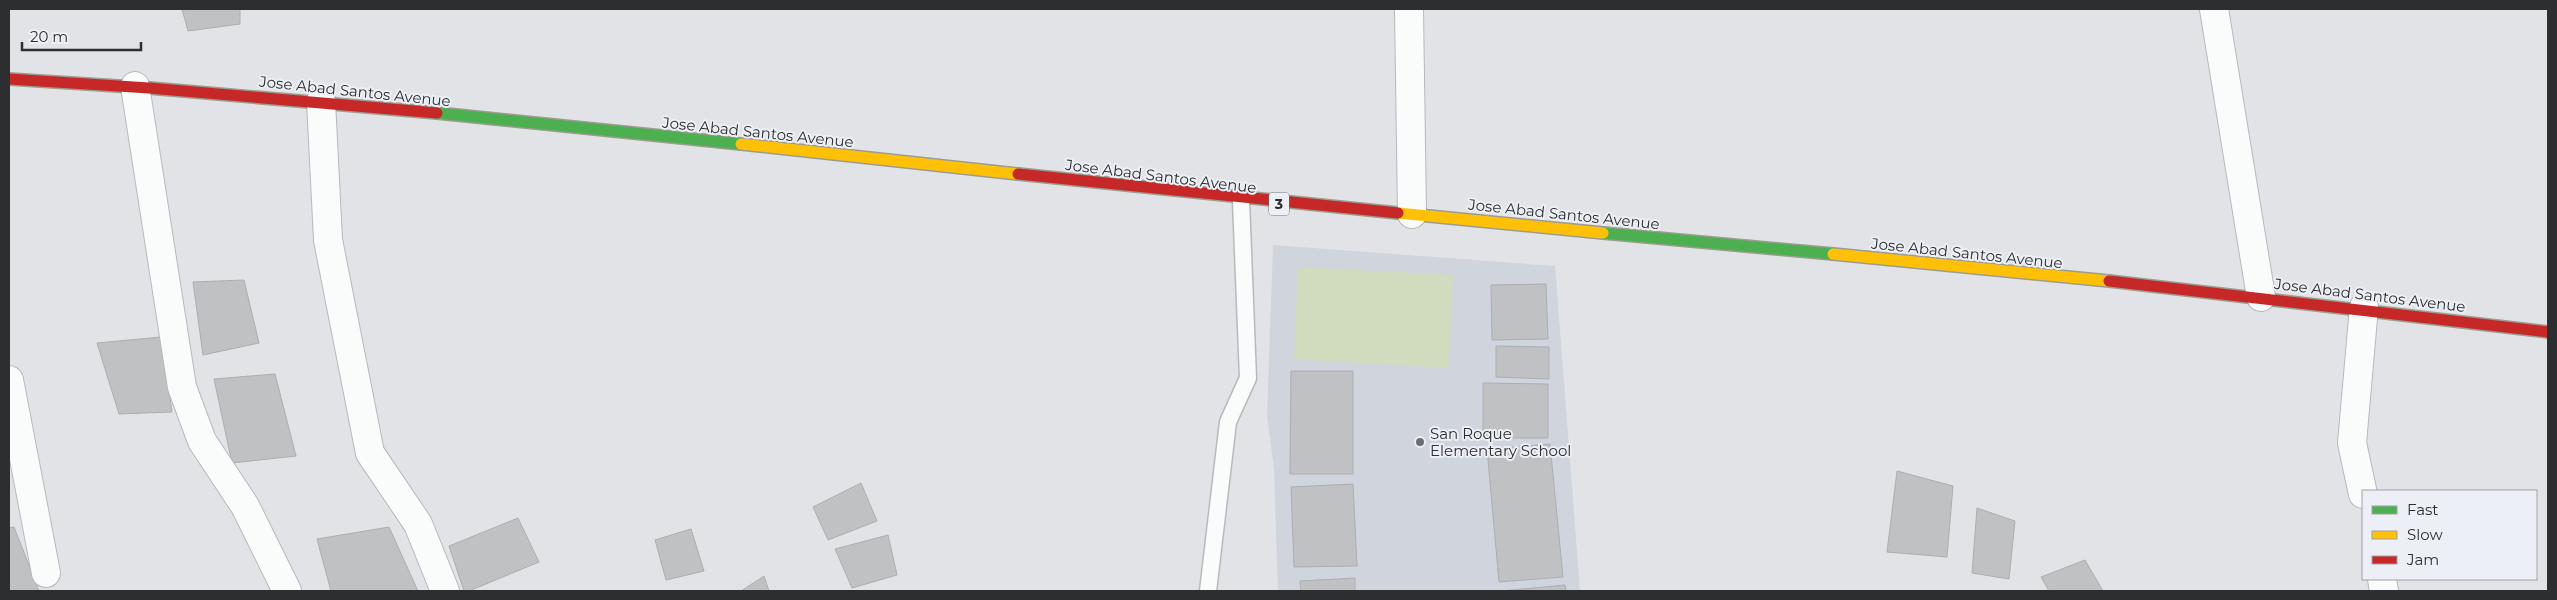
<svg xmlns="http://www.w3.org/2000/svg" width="2557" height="600" font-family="Montserrat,sans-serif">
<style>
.built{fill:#d0d4dc}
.green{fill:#d1dcbe}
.building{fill:#bfc1c3;stroke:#acaeb0}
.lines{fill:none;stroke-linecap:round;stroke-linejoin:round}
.lane-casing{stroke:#b8b9bb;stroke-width:19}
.street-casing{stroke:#b8b9bb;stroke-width:30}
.fast-casing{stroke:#9c9c90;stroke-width:14}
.slow-casing{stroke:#9c9c90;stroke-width:14}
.jam-casing{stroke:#9c9c90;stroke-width:14}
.lane{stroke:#fafbfb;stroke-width:16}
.street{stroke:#fafbfb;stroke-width:28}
.fast{stroke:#4caf50;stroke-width:11}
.slow{stroke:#ffc107;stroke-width:11}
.jam{stroke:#c62828;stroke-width:11}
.poi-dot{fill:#6c6d70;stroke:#eceff5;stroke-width:2}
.labels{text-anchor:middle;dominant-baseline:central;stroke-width:4;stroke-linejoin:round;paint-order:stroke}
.shield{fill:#eceff5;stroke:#66686b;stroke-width:1}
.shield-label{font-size:14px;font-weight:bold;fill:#2d2e30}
.street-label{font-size:15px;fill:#2d2e30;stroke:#eceff5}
.poi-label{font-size:15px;fill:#2d2e30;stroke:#eceff5;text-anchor:start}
</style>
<rect width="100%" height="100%" fill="#e1e3e6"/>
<path class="built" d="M1273,245L1555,266L1580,591H1278L1274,468L1267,416Z"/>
<path class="green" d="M1298,267L1453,275L1448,368L1294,359Z"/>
<g class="building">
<path d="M182,9H240V24L188,31Z"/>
<path d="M244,280L259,343L203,355L193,282Z"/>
<path d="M1546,284L1548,339L1492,340L1491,285Z"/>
<path d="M161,337L172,412L119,414L97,343Z"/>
<path d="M1496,346L1549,347V379L1496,377Z"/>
<path d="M1291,371H1353V474H1290Z"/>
<path d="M275,374L296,456L232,463L214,379Z"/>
<path d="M1483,383L1548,384V438H1483Z"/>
<path d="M1550,444L1563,577L1499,582L1487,449Z"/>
<path d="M1897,471L1953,486L1947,557L1887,552Z"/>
<path d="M861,483L877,521L828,540L813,507Z"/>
<path d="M1353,484L1357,566L1294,567L1291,487Z"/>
<path d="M1977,508L2015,521L2009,579L1972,573Z"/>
<path d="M518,518L539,562L469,591H464L449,546Z"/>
<path d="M14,527L39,591H9V528Z"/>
<path d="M389,527L418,591H331L317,539Z"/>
<path d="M691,529L704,571L666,580L655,540Z"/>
<path d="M888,535L897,575L852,588L835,549Z"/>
<path d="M2085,560L2103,591H2049L2041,577Z"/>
<path d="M764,576L769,591H741Z"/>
<path d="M1355,578V591H1301L1300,581Z"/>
<path d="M1565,585L1566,591H1502Z"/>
</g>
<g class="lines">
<g class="lane-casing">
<path id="lane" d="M1208,591L1228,422L1248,378L1241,201"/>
</g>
<g class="street-casing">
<g id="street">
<path d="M1409,9L1412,214"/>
<path d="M2214,9L2261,297"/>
<path d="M135,86L182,387L202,441L245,506L287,591"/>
<path d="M321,101L328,240L370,453L418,524L445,591"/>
<path d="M9,380L46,573"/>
<path d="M2363,494L2352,443L2364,307"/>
<path d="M2382,579L2384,591"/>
</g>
</g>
<g class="fast-casing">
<g id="fast">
<path d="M437,113L741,144"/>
<path d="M1603,233L1833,254"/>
</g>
</g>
<g class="slow-casing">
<g id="slow">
<path d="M741,144L1018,174"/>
<path d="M1398,213L1603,233"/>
<path d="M1833,254L2109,281"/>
</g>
</g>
<g class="jam-casing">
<g id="jam">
<path d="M9,79L149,88L437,113"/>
<path d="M1018,174L1398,213"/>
<path d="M2109,281L2548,332"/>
</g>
</g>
<use href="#lane" class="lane"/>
<use href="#street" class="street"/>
<use href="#fast" class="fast"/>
<use href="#slow" class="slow"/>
<use href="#jam" class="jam"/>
</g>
<circle class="poi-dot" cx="1420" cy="442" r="5"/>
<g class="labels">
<rect class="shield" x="1269" y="192.5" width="20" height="23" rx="4"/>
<g class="shield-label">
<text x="1279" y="204">3</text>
</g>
<g class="street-label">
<text transform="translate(355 91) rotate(6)">Jose Abad Santos Avenue</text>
<text transform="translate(758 132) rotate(6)">Jose Abad Santos Avenue</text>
<text transform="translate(1161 176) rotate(7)">Jose Abad Santos Avenue</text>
<text transform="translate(1564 214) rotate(6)">Jose Abad Santos Avenue</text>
<text transform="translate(1967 253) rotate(6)">Jose Abad Santos Avenue</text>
<text transform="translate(2370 295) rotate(7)">Jose Abad Santos Avenue</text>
</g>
<g class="poi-label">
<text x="1430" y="433">San Roque<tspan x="1430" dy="17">Elementary School</tspan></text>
</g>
</g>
<rect width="2557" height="600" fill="none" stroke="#2d2e30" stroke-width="20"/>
<rect x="2362" y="490" width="175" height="90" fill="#eceff5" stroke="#a0a2a6"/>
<rect x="2372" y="506" width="25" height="8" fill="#4caf50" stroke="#a0a2a6"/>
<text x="2407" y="515" font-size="15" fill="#2d2e30">Fast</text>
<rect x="2372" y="531" width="25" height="8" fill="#ffc107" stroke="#a0a2a6"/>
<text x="2407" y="540" font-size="15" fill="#2d2e30">Slow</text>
<rect x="2372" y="556" width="25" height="8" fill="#c62828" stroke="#a0a2a6"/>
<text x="2407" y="565" font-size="15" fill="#2d2e30">Jam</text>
<path d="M22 42v8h119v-8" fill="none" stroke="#2d2e30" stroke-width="2.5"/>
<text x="30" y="42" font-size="15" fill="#2d2e30" stroke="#eceff5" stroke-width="4" paint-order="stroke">20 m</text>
</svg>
